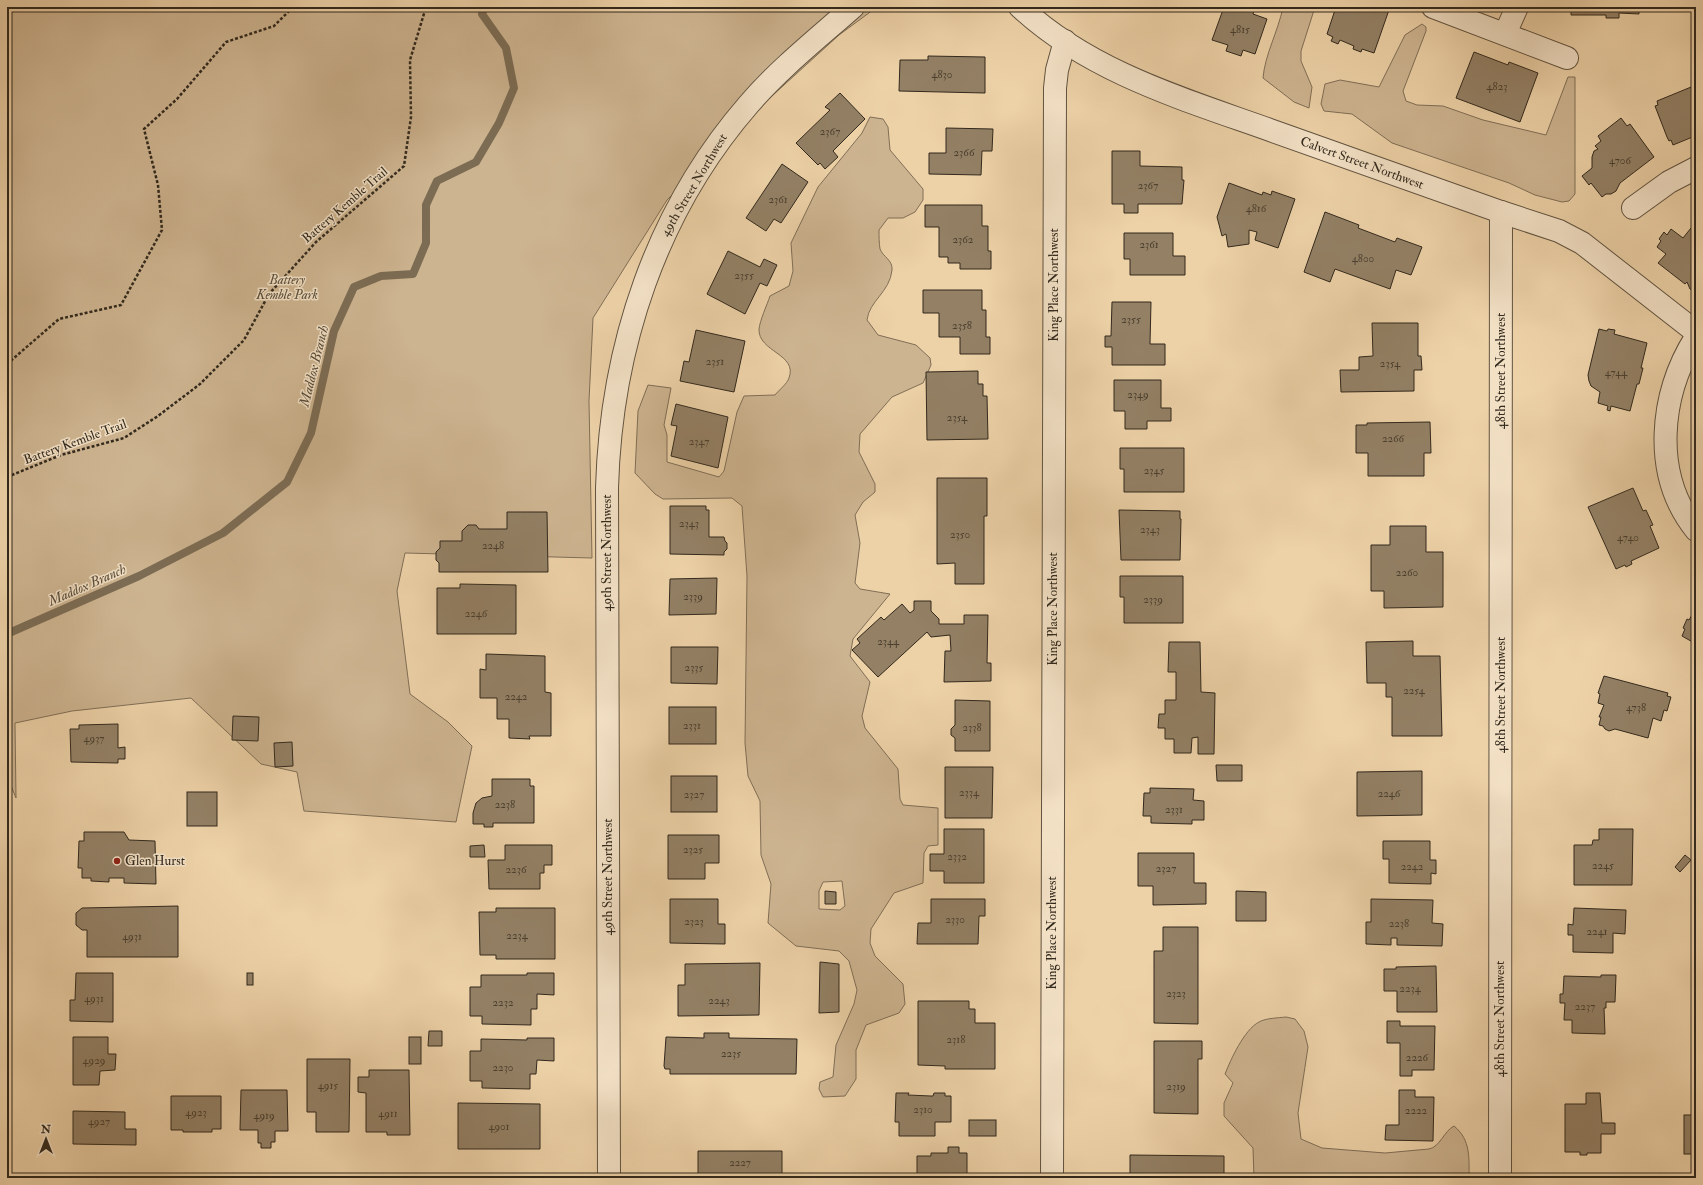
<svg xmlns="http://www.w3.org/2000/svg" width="1703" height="1185" font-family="'IM FELL Double Pica',serif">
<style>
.green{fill:#cdb490;stroke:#806e56;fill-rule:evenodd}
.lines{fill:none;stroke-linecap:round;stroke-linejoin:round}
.stream{stroke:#7c6c54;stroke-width:8}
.building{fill:#938065;stroke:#32291d}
.minor-casing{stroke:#615340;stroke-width:24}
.path{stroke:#32291d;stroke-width:2.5;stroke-dasharray:3 2;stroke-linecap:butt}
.minor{stroke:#f3e1c6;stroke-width:22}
.poi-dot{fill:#8f2418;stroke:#f3e1c6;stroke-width:1.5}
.labels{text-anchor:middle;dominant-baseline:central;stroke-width:3;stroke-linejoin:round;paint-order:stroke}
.number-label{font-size:11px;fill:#4a3f2f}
.street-label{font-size:13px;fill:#32291d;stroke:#f3e1c6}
.park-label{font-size:13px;font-style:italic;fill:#594c3a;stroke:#f3e1c6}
.poi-label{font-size:13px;fill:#32291d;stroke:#f3e1c6;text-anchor:start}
.water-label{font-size:14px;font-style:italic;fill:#574a38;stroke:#f3e1c6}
</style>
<rect width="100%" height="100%" fill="#edd1a7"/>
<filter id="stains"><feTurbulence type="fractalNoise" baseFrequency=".005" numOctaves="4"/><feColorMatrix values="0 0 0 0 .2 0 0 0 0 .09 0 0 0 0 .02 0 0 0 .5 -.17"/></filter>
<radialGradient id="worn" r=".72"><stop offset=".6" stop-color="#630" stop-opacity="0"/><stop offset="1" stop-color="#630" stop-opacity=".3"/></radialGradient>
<g class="green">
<path d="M15,7H877L839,35L762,105L667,200L593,318L589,401L592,558L405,553L397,591L410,694L448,722L472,746L456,822L304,811L297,772L261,764L191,698L72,711L15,723L16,798L7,776V21Z"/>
<path d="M1283,7H1315L1301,51V61L1312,87L1309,108L1294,102L1263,78C1265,54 1278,32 1283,7Z"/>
<path d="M1422,24L1426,27V31L1403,91L1406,101L1417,105L1443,106L1483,120L1546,135L1568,77H1575V194L1569,201L1562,202L1535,195L1509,183L1392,143L1352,114L1324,111L1321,104L1325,84L1340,80L1379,87L1405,35Z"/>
<path d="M870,117L883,119L888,127L890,150L923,189V200L915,212L903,218H888L879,230C879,236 879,243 880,249C883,257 893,260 892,270C890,292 869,301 867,320L878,335L916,345L930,358L931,365L923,383L892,397L860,434L859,452L875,484V492L863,502L855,515L860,543L855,583L860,589L890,594L853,639L850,656L870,682L862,716L865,728L898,769L900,799L903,805L938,808V845L928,846L924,853L923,883L894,893L871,929L870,943L875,956L903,984L905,1004L899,1013L866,1025L856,1050V1079L845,1096L823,1097L819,1089L820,1082L833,1077L836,1045L854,1004L857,990L849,961L839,951L796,946L768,923L771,884L761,855L760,801L748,776L745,743L747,576L742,506L732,498L663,499L655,494L635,473L638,411L648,385L671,388L664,425L667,435V462L719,477L724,471L737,412L744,396L775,395C779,390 787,384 789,378C798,354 758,352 759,329C760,320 767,305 770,296L789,286L793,271L791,243L818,187L862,133ZM842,881L845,906L840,910L819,909V891L823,882Z"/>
<path d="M1286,1017L1295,1019L1304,1031L1308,1047L1298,1113L1301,1139L1322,1148L1385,1153L1429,1149C1440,1147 1444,1131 1454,1126C1471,1140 1469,1158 1469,1178H1254L1253,1148L1224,1116V1103L1233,1083L1225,1074C1231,1059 1244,1030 1259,1022C1266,1018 1278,1018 1286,1017Z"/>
</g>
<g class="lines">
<path class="stream" d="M9,633L139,576L223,533L287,482L311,433L334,331L354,287L381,276L413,274L426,243V205L437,181L476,162L499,123L514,88L506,48L482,14L485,7"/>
</g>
<g class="building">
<path d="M1224,7H1255L1253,14L1267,19L1255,54L1243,50L1241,56L1226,51L1228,45L1212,40Z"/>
<path d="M1336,7H1390L1374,53L1362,49L1361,52L1353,49L1354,46L1340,40L1338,44L1331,41L1333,37L1327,34Z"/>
<path d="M1567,7H1639V14L1619,13V18H1606V15H1571V9Z"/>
<path d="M1474,52L1508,65L1509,62L1538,73L1520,122L1456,98Z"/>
<path d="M928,56L985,57V93L899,91L900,60H928Z"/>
<path d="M1696,85V139L1695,136L1673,145L1671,140L1669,141L1667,137L1655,106L1658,105L1657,101Z"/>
<path d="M840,93L865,119L833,151L838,157L825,169L820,163L818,165L796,143L830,110L825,107Z"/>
<path d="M1621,118L1627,126L1630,124L1654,157L1620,183L1616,191L1611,194H1606L1602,197L1591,183L1589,185L1582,176L1592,168V157L1594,151L1598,149L1595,146L1601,141L1598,136Z"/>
<path d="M946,128L993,129L992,151H982L981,175L929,174V153H946Z"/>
<path d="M1112,151H1140V166L1182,167V180H1184L1182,204H1138V213H1124V204H1112Z"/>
<path d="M782,164L808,182L781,223L774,219L766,231L746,218Z"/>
<path d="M1229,183L1262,195L1263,192L1271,195L1272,191L1295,199L1278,248L1255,240L1257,232L1249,230V244L1228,247L1226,234L1222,236L1217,217Z"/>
<path d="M925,205H982V226H988V251H991V269H960V263H948V257H939V227H925Z"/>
<path d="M1325,212L1359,225L1358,228L1395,242L1397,238L1422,247L1411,275L1396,270L1390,289L1335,269L1330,282L1304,272Z"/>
<path d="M1691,228L1696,233V290H1693L1690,289L1687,282L1685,284L1658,263L1666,254L1657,247L1661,241L1659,239L1664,232L1667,235L1671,229L1683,238Z"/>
<path d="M1124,233H1173V256H1185V275H1130V259H1124Z"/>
<path d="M728,251L760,267L764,259L777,265L767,286L760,283L745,314L707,294Z"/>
<path d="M923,290H982V310H986V337H990V354H960V337H939V313H923Z"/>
<path d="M1112,302H1151L1150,344H1165V365H1112V347H1105V336H1111Z"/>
<path d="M1372,323H1418V356H1421L1422,370H1414V391L1341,392L1340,370H1359V357L1373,356Z"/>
<path d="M1599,329L1607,331L1608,329L1615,330L1614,334L1647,343L1641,368H1643L1639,384H1637L1630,411L1611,406L1610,411L1607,410L1608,406L1598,403L1600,392L1591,386L1589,381L1588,375Z"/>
<path d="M696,330L745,341L734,392L680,381L684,361L689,362Z"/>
<path d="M978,371V384H983V396H987L988,439L927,440L926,372Z"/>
<path d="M1114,380H1161V408H1171V421H1147V429H1125V411H1114Z"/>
<path d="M676,404L728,417L718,468L671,456L677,426L671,425Z"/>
<path d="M1430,422L1431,453H1424V476H1368V453H1356V425H1367V423Z"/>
<path d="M1120,448H1184V492H1124V469H1120Z"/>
<path d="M937,478H987V516H984V584H955V563L937,564Z"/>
<path d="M1633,488L1643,511L1646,510L1653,525L1650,526L1659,548L1631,561L1632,564L1626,567L1625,565L1616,569L1588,507Z"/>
<path d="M670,506H706V510H709V537H724L725,541L727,543V549L724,552V555L670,554Z"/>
<path d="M1119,510L1180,511V519H1181L1180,560H1121Z"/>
<path d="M507,512H547L548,572H439V563L436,560V552L440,548V541H462V531L468,525H476L479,529H507Z"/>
<path d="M1390,526H1426V552H1443V607L1384,608V591H1371V545H1390Z"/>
<path d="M1120,576H1183V623H1124V597H1120Z"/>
<path d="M717,578L716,614L669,615L670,579Z"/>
<path d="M460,584L516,585V634H437V588H460Z"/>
<path d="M914,601H931V611L939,619V624H964V615H988L987,663H991V681L944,682L945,651H951L950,635L931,637L927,632L878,677L852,650L860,643L857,639L881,617L884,620L902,604L910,613L914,610Z"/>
<path d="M1696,608V644L1682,636L1685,629L1683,628L1687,619L1689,620Z"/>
<path d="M1413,641V656H1440L1442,736H1392V697H1386V683H1367L1366,642Z"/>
<path d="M1169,642H1200L1201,692L1215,693L1214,754H1198V737L1192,738L1191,753H1174V739H1165V728H1158L1159,714H1165V700H1176V672H1168Z"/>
<path d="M671,647H718L717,684L671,683Z"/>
<path d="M486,654L545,656V692L551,693V736H529L530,739L509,738V719H497V698H480V669L486,670Z"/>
<path d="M1604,676L1668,693L1667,696L1671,697L1667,711L1664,710L1661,721L1653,718L1648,738L1615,729L1609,731L1605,729L1603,726L1599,725L1601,717H1599L1604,705L1598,703L1600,694L1598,693Z"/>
<path d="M955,700L990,701V751H955V738L951,735V729L955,725Z"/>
<rect x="669" y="707" width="47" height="37"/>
<path d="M233,716L259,717L258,741L232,740Z"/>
<path d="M118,724V748L125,747V759H118V763L71,762L70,729H79V725Z"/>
<path d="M292,742L293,766L275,767L274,743Z"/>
<path d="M1216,765H1242V781H1217Z"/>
<path d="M945,767H993L992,818H945Z"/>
<path d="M1422,771V815L1357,816V772Z"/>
<rect x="671" y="776" width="46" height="36"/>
<path d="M492,779H530V786H534V823H493V827H484V824H473V813L476,803L482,798L492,796Z"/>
<path d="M1150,788L1194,789L1193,800L1204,801V820H1192V824L1151,823V816H1143L1144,793H1150Z"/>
<rect x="187" y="792" width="30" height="34"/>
<path d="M944,829H984V883H944V871H930V854H944Z"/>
<path d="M1599,829H1633L1632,885H1574V845H1592L1593,840H1599Z"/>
<path d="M84,832H124L129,840L155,841L156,884L124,883V878H109V882L91,881V878H82V868H78L79,841H84Z"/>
<path d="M668,835H719V863H705V879H668Z"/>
<path d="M1383,841H1430V860H1436V874L1431,873V884L1389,883V859H1383Z"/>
<path d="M484,845L485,857H470V846Z"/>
<path d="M505,845H552V865H544V873H540V889H489L488,860H505Z"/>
<path d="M1138,853H1194V883H1206V904L1153,905V886H1138Z"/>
<path d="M1685,855L1691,860L1680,872L1675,867Z"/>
<path d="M825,891L836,892V904H825Z"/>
<path d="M1236,891L1266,892V921H1236Z"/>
<path d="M670,899H718V924H725V944L670,943Z"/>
<path d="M931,899H985V916H979L978,944H917L918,923H931Z"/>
<path d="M1371,899L1433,900L1432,923L1443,924L1442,946L1397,945V938H1391V945L1366,944V922H1371Z"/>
<path d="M178,906V957H87V930H82L76,925V913L82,908Z"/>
<path d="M496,908H555V959H496V955H480L479,912H496Z"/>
<path d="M1574,908L1626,910L1625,934L1613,933V953L1573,952V935H1568V924L1573,925Z"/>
<path d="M1163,927H1198V1024L1154,1023V951H1163Z"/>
<path d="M820,962L839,964V1012L819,1013Z"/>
<path d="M760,963L759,1015L678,1016V985H685V964Z"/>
<path d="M1436,966L1437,1012H1397V991H1384V969H1396V967Z"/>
<path d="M76,973H113V1022L70,1021V1000H75Z"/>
<rect x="247" y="973" width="6" height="12"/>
<path d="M527,973H554V995L537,994V1009H531V1025L482,1024V1016H470V987H481V975H527Z"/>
<path d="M1601,975H1616L1615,1002H1606V1008H1604L1605,1034L1572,1033V1020H1564L1565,1003H1560V994H1563L1564,976L1601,977Z"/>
<path d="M918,1001H969V1009H975V1023H995V1069H945V1066L918,1065Z"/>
<path d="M1387,1021H1400V1026H1435L1434,1070H1412V1076H1400V1043H1387Z"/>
<path d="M429,1031H442V1046H428Z"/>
<path d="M704,1033H729V1038L797,1039L796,1074H670V1069H665L664,1066L666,1037L704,1038Z"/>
<path d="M73,1037H108V1054H116L115,1070L100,1071L99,1085H73Z"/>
<rect x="409" y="1037" width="12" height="27"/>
<path d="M527,1038H554V1061L537,1060L536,1074H530V1089L482,1088V1081H470V1051H481V1039L527,1040Z"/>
<path d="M1154,1041H1202V1059H1198V1114L1154,1113Z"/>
<path d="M307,1059H350L349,1132H316V1112H307Z"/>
<path d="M369,1070H409L410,1135H387V1132H366V1093L358,1092V1077H369Z"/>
<path d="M241,1090H287L288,1131H275V1142H271V1148H261V1143H258V1130H240Z"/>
<path d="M1399,1090H1415V1097H1434L1433,1141L1385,1140L1386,1125H1399Z"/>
<path d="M896,1093H909L908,1095L931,1096H933L934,1093H945V1096H951V1122H935V1136H899V1122H895Z"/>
<path d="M1586,1093H1600L1602,1123H1615V1134H1601V1153H1587V1155H1580V1152H1565V1104H1586Z"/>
<path d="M171,1096H221V1129H212V1132H183V1130H171Z"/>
<path d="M458,1103L540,1104V1149H458Z"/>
<path d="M73,1111L125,1112V1129H136V1145L73,1144Z"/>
<rect x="1684" y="1115" width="12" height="39"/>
<rect x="969" y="1120" width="27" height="16"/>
<path d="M948,1147H959V1153H967V1178H917V1156H931V1153H948Z"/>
<path d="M698,1151H782V1178H700V1174H698Z"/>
<path d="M1130,1155L1224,1156V1178H1123V1176H1130Z"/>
</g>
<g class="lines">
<g class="minor-casing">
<g id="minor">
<path d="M1020,7C1090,72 1183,99 1270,130C1347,158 1424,185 1501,212L1559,231L1582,243L1696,332"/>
<path d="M1433,7L1567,58"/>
<path d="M1505,34L1517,7"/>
<path d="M1633,208L1669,182L1696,168"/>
<path d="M1696,337C1660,394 1651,474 1696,530"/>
<path d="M609,1178L607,488C611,347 656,211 749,104C780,68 818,38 853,7"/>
<path d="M1052,1178L1055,88L1057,70L1065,41"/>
<path d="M1500,1178L1501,212"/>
</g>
</g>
<g class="path">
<path d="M7,364L59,319L121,305L162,230L158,185L144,129L177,99L226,42L274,26L293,7"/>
<path d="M7,477L61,455L124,438L158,416L200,384L244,340L269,294L316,242L404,166L411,117L410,60L426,7"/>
</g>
<use href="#minor" class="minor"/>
</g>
<circle class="poi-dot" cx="117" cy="861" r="4"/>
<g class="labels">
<g class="number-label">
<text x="1240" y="29">4815</text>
<text x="942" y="74">4830</text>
<text x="1497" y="86">4823</text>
<text x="830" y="131">2367</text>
<text x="964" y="152">2366</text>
<text x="1620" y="160">4706</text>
<text x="1148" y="185">2367</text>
<text x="778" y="199">2361</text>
<text x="1256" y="208">4816</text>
<text x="963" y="239">2362</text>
<text x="1149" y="244">2361</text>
<text x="1363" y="258">4800</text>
<text x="744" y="275">2355</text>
<text x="1131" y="319">2355</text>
<text x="962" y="325">2358</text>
<text x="715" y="361">2351</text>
<text x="1390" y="363">2354</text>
<text x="1616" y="372">4744</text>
<text x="1138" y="394">2349</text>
<text x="957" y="417">2354</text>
<text x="1393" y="438">2266</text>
<text x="699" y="441">2347</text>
<text x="1154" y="470">2345</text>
<text x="689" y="523">2343</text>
<text x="1150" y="529">2343</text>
<text x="960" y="534">2350</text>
<text x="1628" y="537">4740</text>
<text x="493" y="545">2248</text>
<text x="1407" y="572">2260</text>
<text x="693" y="596">2339</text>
<text x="1153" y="599">2339</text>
<text x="476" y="613">2246</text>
<text x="888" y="641">2344</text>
<text x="694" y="667">2335</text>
<text x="1414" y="690">2254</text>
<text x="516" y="696">2242</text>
<text x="1636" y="707">4738</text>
<text x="692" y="725">2331</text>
<text x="972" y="727">2338</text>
<text x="94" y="738">4937</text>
<text x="969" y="792">2334</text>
<text x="1389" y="793">2246</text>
<text x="694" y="794">2327</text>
<text x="505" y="804">2238</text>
<text x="1174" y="809">2331</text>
<text x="693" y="849">2325</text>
<text x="957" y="856">2332</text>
<text x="1603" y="865">2245</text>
<text x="1412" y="866">2242</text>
<text x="1166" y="868">2327</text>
<text x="516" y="869">2236</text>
<text x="955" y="919">2330</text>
<text x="694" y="921">2323</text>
<text x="1399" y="923">2238</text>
<text x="1597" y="931">2241</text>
<text x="517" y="935">2234</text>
<text x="132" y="936">4931</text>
<text x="1410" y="988">2234</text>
<text x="1176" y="993">2323</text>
<text x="94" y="998">4931</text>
<text x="719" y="1000">2243</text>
<text x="503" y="1002">2232</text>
<text x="1585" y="1006">2237</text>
<text x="956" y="1039">2318</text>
<text x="731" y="1053">2235</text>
<text x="1417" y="1057">2226</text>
<text x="94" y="1060">4929</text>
<text x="503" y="1067">2230</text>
<text x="328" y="1085">4915</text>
<text x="1176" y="1086">2319</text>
<text x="923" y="1109">2310</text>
<text x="1416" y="1110">2222</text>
<text x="196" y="1112">4923</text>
<text x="388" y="1113">4911</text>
<text x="264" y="1115">4919</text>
<text x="99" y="1121">4927</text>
<text x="499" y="1126">4901</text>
<text x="740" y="1162">2227</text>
</g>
<g class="street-label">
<text transform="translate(1362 163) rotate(20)">Calvert Street Northwest</text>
<text transform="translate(694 185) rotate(-59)">49th Street Northwest</text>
<text transform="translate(345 205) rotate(-41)">Battery Kemble Trail</text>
<text transform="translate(1054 285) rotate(-90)">King Place Northwest</text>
<text transform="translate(1501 371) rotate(-90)">48th Street Northwest</text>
<text transform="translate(75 442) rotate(-20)">Battery Kemble Trail</text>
<text transform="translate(607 553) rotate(-90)">49th Street Northwest</text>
<text transform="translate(1053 609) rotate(-90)">King Place Northwest</text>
<text transform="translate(1501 695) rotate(-90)">48th Street Northwest</text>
<text transform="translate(608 877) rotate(-90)">49th Street Northwest</text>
<text transform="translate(1052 933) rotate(-90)">King Place Northwest</text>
<text transform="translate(1500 1019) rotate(-90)">48th Street Northwest</text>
</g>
<g class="park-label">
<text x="287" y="280">Battery<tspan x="287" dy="15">Kemble Park</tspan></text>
</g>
<g class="poi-label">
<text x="125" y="861">Glen Hurst</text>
</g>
<g class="water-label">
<text transform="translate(314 366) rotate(-76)">Maddox Branch</text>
<text transform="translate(87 585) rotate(-24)">Maddox Branch</text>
</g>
</g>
<rect width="1703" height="1185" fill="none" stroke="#edd1a7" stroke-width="24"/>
<rect x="8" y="8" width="1687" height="1169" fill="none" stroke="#32291d" stroke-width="2"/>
<rect x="12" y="12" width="1679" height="1161" fill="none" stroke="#32291d"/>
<g transform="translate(46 1139)" stroke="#f3e1c6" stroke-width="3" paint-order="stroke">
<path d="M0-3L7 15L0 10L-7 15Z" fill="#32291d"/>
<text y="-6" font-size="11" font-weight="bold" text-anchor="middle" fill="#32291d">N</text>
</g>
<rect width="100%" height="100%" filter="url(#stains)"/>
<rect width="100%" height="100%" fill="url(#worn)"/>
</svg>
